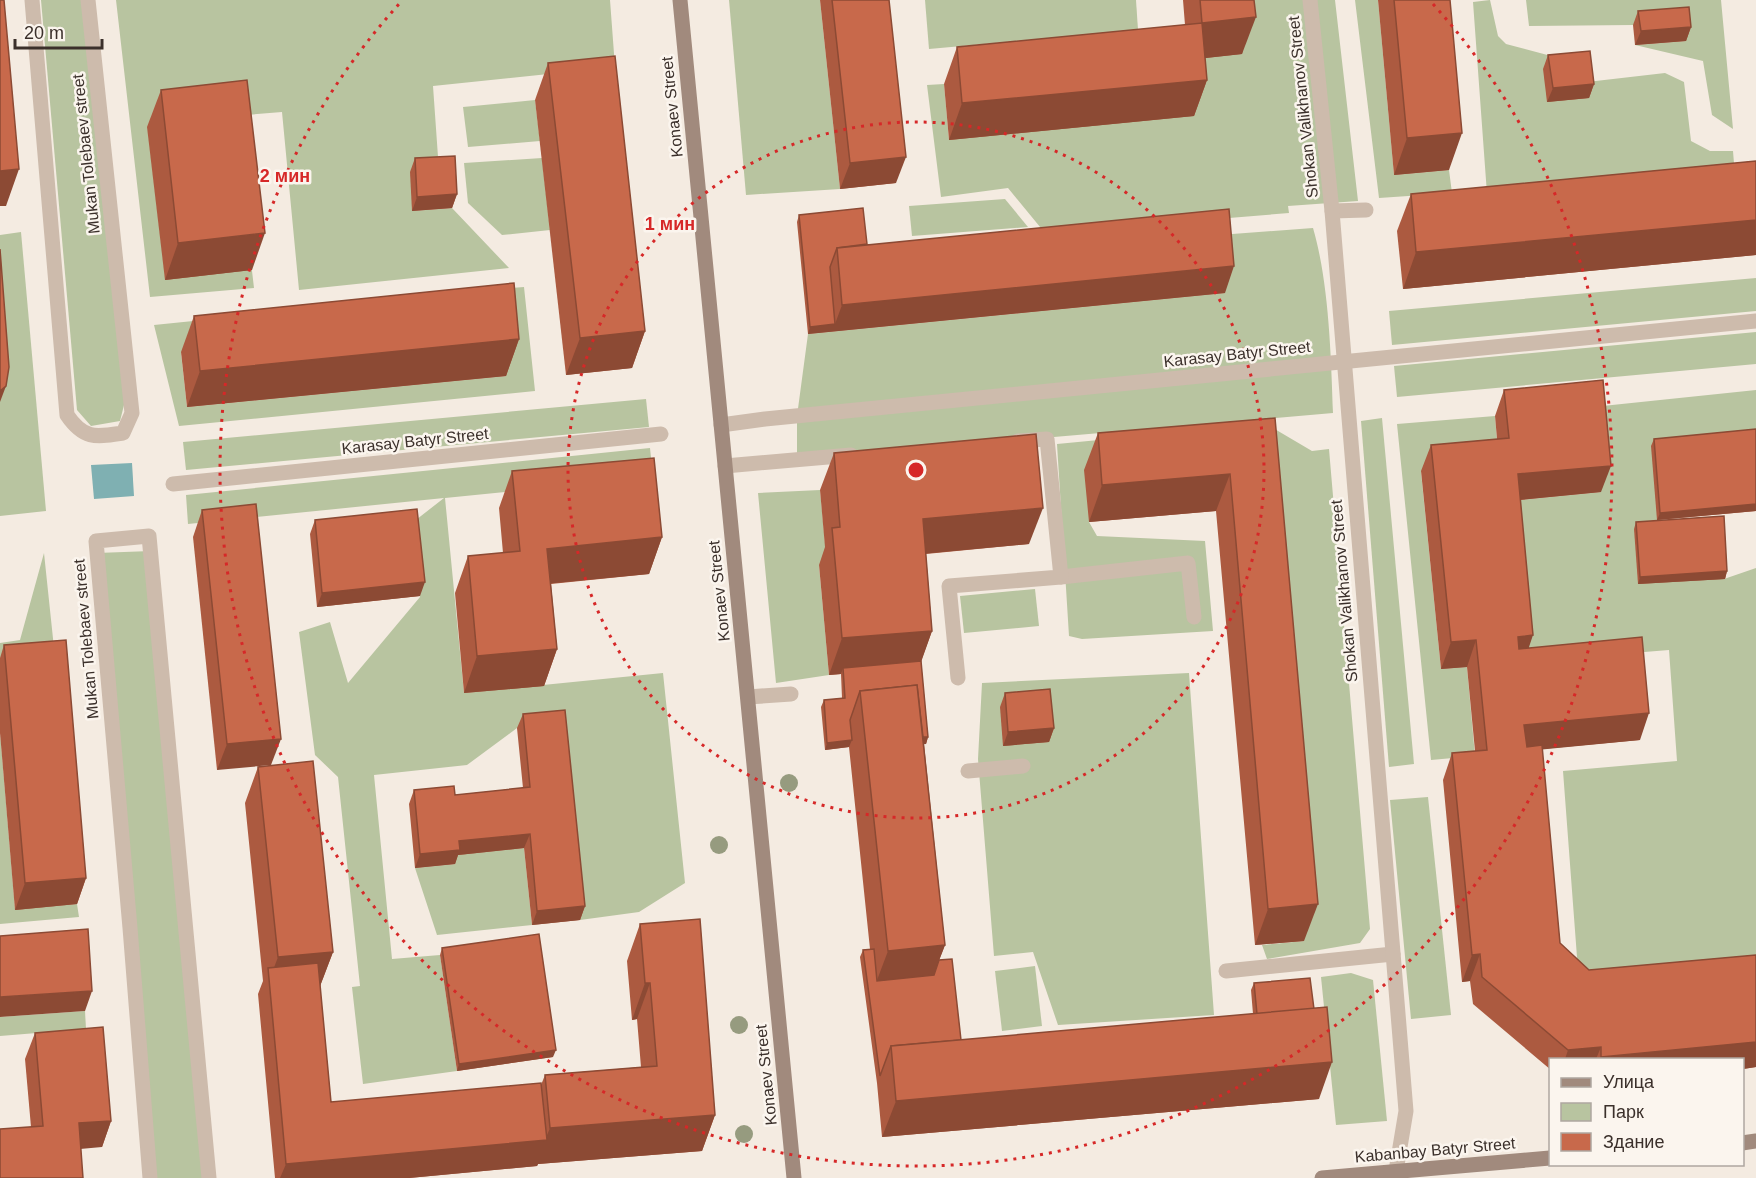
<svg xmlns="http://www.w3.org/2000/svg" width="1756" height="1178" font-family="Arial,sans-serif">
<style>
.green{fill:#b8c4a0}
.water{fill:#7fb0b2}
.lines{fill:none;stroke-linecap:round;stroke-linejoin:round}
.lane{stroke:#cdbbac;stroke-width:15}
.street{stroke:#cdbbac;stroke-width:15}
.secondary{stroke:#a18a7d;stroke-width:15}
.tree{fill:#969b7f}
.wall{fill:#ac5a40}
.shaded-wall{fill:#8c4a34}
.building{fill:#c8694b;stroke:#8c4a34;stroke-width:1.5}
.ring{fill:none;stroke:#d62828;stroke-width:3;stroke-dasharray:3 6}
.labels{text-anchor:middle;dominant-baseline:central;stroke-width:5;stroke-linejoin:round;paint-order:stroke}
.street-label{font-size:16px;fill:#3b302b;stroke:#fbf5ee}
.centre{fill:#d62828;stroke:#fbf5ee;stroke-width:3}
.ring-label{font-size:18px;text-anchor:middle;font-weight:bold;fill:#d62828;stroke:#fbf5ee;stroke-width:5;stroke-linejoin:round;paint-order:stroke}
</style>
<rect width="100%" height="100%" fill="#f4ebe1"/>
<g class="green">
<path d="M41,0H82L125,401L120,421L91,426L77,410Z"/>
<path d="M116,0H610L615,67L433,86L439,171L412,211L452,208L509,268L299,290L282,112L234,116L254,288L150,297Z"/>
<path d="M729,0H820L840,189L746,195Z"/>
<path d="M925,0H1136L1138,30L929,49Z"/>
<path d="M1237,0H1335L1358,201L1288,206L1289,213L1045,233L1008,188L941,197L927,85L944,84L949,140L1188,60Z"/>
<path d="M1355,0H1378L1394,175L1449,170L1452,193L1379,198Z"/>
<path d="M1490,0L1498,36L1506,44L1585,65L1589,98L1587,82L1665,73L1684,82L1691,141L1710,151H1733L1735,176L1487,194L1473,2Z"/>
<path d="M1526,0H1721L1733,129L1712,115L1703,61L1635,45L1686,41L1684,21L1633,25L1529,26Z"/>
<path d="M535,100L540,141L468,147L463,107Z"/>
<path d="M542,158L550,230L502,235L468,203L464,163Z"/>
<path d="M1005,199L1028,227L912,236L909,206Z"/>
<path d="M1313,228C1329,283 1331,355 1333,413L797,459V416L808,334L1224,293L1219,235Z"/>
<path d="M21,232L46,511L0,516V235Z"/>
<path d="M1756,278V311L1392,345L1389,311Z"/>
<path d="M524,287L535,391L179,426L154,325L203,320L181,353L187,407L506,376L485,290Z"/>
<path d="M1756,332V364L1397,397L1394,366Z"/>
<path d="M1756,390V436L1657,520L1634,529L1724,579L1756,568V980L1580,997L1563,771L1677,761L1669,650L1632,653L1510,676L1508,501L1601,492L1593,407Z"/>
<path d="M646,399L649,427L186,470L183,442Z"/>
<path d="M1495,416L1499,464L1421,472L1441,669L1467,667L1475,756L1431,760L1397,424Z"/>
<path d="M1382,418L1414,764L1389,767L1361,421Z"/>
<path d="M1266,424L1312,451L1329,449L1370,929L1360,943L1267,959L1262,945L1304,941L1262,455L1089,522L1097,536L1205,541L1213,631L1082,639L1069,636L1057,444Z"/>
<path d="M650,448L653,477L445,498L464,693L663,673L685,883L639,912L580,920L560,724L517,728L467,765L374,775L392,959L440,955L457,1071L363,1084L352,987L360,986L338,777L315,755L299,632L330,622L348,683L420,597L412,523L444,498L188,524L186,495Z"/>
<path d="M820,490L827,564L819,565L829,675L776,683L758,493Z"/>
<path d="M151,551L209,1178H150L97,553Z"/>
<path d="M44,553L56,667L0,671V643L20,640Z"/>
<path d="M1035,589L1039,626L964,633L960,596Z"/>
<path d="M1189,673L1214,1015L1058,1025L1033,952L994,956L978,759L982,683Z"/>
<path d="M0,732L15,909L77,904L79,917L0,924Z"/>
<path d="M1428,797L1451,1015L1411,1019L1390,800Z"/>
<path d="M524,848L532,925L437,935L415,868L455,864L454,855Z"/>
<path d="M1035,966L1042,1026L1002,1031L995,971Z"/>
<path d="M1351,973L1373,980L1387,1121L1336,1125L1321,977Z"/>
<path d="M85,1011L86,1029L0,1036V1017Z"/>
</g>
<path class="water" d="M132,463L134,496L94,499L91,465Z"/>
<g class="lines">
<g class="lane">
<path d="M1332,211L1366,210"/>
<path d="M725,466L851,455"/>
<path d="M1061,577L1188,563L1194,617"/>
<path d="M958,678L949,586L1061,577L1047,439L1018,441"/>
<path d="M748,697L791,694"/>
<path d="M968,771L1023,766"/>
<path d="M1226,971L1393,954"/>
</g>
<g class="street">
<path d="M32,0L67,415C84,440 96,437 123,433L132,413L88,0"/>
<path d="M1310,0L1332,211L1406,1111L1396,1171"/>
<path d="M721,425L765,419L1756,321"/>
<path d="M173,484L661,434"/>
<path d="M150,1178L130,928L96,541L149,536L209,1178"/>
</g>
<g class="secondary">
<path d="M680,0L794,1178"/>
<path d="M1742,1143L1756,1141"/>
<path d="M1322,1178L1550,1158"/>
</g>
</g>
<g class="tree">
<circle cx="789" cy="783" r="9"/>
<circle cx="719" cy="845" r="9"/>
<circle cx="739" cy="1025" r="9"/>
<circle cx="744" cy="1134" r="9"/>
</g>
<g class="wall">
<path d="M820,0H889L896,183L840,189Z"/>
<path d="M1183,0H1254L1242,54L1205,58L1207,80L1194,116L949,140L944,84L957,47L1185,25Z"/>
<path d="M1378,0H1450L1449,170L1394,175Z"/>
<path d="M1638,11L1691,27L1686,41L1635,45L1633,25Z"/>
<path d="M1548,55L1594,84L1589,98L1547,102L1543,69Z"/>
<path d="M548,63L645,331L632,368L566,375L535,100Z"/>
<path d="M161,90L252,270L165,280L147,127Z"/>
<path d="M415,158L457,194L452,208L412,211L410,172Z"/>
<path d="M1756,161V255L1403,289L1397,231L1411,194Z"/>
<path d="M799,215L867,244L1225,293L808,334L797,222Z"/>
<path d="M194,316L519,339L506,376L187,407L181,352Z"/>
<path d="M1504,390L1601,492L1520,500L1529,648L1640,740L1542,749L1560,943L1589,970L1756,955V1067L1743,1069V1059H1551V1070L1473,1004L1470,981L1462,982L1443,780L1452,753L1475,751L1467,667L1441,669L1421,471L1431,445L1497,439L1495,416Z"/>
<path d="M1275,418L1304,941L1255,945L1216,511L1089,522L1084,470L1098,433Z"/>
<path d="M1756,429V511L1657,520L1651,446L1654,439Z"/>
<path d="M834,453L1029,544L926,554L932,631L921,661L928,737L926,744H924L945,945L939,960L961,1040L1253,1014L1251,990L1254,983L1319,1099L882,1137L877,1083L860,957L863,950L870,949L849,747L825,750L821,707L824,700L842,698L841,674L829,675L819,565L825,547L820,490Z"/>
<path d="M512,471L662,537L649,574L551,584L557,649L544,686L464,693L455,593L468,556L503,553L499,508Z"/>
<path d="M202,510L281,739L217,770L193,537Z"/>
<path d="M315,520L420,596L317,607L310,534Z"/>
<path d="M1636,522L1727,571L1725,579L1638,584L1634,529Z"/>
<path d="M4,645L86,878L77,904L15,910L0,733V658Z"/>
<path d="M1005,693L1054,728L1049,742L1003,746L1000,707Z"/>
<path d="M523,714L585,906L580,920L532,925L524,848L458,855L455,864L415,868L409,804L414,790L455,795L523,788L517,728Z"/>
<path d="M258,767L333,952L320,986L331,1102L541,1085L545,1075L641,1067L637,1019L632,1020L627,961L640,924L715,1115L702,1151L538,1164L537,1166L409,1178H275L258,994L263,981L245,803Z"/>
<path d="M442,948L553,1057L457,1071L440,955Z"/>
<path d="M35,1033L111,1121L102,1147L31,1127L25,1059Z"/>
</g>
<g class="shaded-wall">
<path d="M1256,17L1242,54L1188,60L1202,23Z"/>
<path d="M1691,27L1686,41L1635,45L1641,31Z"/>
<path d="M1207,80L1194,116L949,140L962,103Z"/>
<path d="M1594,84L1589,98L1547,102L1553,88Z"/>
<path d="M1462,133L1449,170L1394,175L1407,138Z"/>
<path d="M906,157L896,183L840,189L850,163Z"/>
<path d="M19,169L6,206H0V171Z"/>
<path d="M457,194L452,208L412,211L417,197Z"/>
<path d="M1756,220V255L1403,289L1416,252Z"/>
<path d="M265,233L252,270L165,280L178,243Z"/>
<path d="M1234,266L1225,293L808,334L810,327L835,324L842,305Z"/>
<path d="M645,331L632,368L566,375L580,338Z"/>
<path d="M519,339L506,376L187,407L200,371Z"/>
<path d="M6,386L0,402V391Z"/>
<path d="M1611,466L1601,492L1508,501L1518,474Z"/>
<path d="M1230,474L1216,511L1089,522L1102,485Z"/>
<path d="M1756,504V511L1657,520L1660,513Z"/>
<path d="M1043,508L1029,544L910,555L923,519Z"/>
<path d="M662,537L649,574L534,585L547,549Z"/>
<path d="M1727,571L1725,579L1638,584L1640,577Z"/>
<path d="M425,582L420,596L317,607L322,593Z"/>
<path d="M932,631L919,668H843L841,674L829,675L842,638Z"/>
<path d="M1533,635L1524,662L1508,663L1518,637Z"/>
<path d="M1476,640L1467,667L1441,669L1451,642Z"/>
<path d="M557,649L544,686L464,693L477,656Z"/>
<path d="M1649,713L1640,740L1515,752L1524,725Z"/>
<path d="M1054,728L1049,742L1003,746L1008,732Z"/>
<path d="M928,737L926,744L906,746L909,739Z"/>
<path d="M281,739L271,765L217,770L227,744Z"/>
<path d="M852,740L849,747L825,750L827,743Z"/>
<path d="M530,834L524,848L458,855L455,864L415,868L420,854L459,841Z"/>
<path d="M86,878L77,904L15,910L25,883Z"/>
<path d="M1318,904L1304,941L1255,945L1268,909Z"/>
<path d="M585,906L580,920L532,925L537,911Z"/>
<path d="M945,945L931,982L874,988L888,951Z"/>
<path d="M333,952L319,989L269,981L278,957Z"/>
<path d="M1480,954L1470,981L1462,982L1472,955Z"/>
<path d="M645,983H650L637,1019L632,1020Z"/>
<path d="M92,991L85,1011L0,1017V997Z"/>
<path d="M1756,1042V1067L1743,1069V1059H1600L1601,1057Z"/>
<path d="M1601,1047L1596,1059H1565L1568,1050Z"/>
<path d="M556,1050L553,1057L457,1071L459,1064Z"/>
<path d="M1332,1062L1319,1099L882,1137L896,1101Z"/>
<path d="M715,1115L702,1151L538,1164L537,1166L409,1178H280L286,1164L545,1140L550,1128Z"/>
<path d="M111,1121L102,1147L69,1150L79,1123Z"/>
</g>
<g class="building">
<path d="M0,0H4L19,169L0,171Z"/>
<path d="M832,0H889L906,157L850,163Z"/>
<path d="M1200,0H1254L1256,17L1202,23Z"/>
<path d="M1394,0H1450L1462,133L1407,138Z"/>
<path d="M1689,7L1691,27L1641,31L1638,11Z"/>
<path d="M1202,23L1207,80L962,103L957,47Z"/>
<path d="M1590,51L1594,84L1553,88L1548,55Z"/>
<path d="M615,56L645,331L580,338L548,63Z"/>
<path d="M247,80L265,233L178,243L161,90Z"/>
<path d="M455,156L457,194L417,197L415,158Z"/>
<path d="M1756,161V220L1416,252L1411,194Z"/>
<path d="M863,208L867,244L837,248L830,267L835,324L810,327L799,215Z"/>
<path d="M1229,209L1234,266L842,305L837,248Z"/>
<path d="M0,249L9,367L6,386L0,391Z"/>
<path d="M514,283L519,339L200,371L194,316Z"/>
<path d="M1603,380L1611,466L1518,474L1533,635L1518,637L1519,649L1642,637L1649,713L1524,725L1527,747L1542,745L1560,943L1589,970L1756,955V1042L1601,1057V1047L1568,1050L1482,977L1480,954L1472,955L1452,753L1487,750L1476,640L1451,642L1431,445L1509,438L1504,390Z"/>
<path d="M1275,418L1318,904L1268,909L1230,474L1102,485L1098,433Z"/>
<path d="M1756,429V504L1660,513L1654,439Z"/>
<path d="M1036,434L1043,508L923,519L932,631L842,638L832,528L840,527L834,453Z"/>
<path d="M654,458L662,537L547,549L557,649L477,656L468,556L520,551L512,471Z"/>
<path d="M256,504L281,739L227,744L202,510Z"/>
<path d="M417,509L425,582L322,593L315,520Z"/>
<path d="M1724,516L1727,571L1640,577L1636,522Z"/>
<path d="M66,640L86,878L25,883L4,645Z"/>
<path d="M921,661L928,737H923L917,685L860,691L850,720L852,740L827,743L824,700L845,698L843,668Z"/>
<path d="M917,685L945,945L888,951L860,691Z"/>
<path d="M1050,689L1054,728L1008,732L1005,693Z"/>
<path d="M565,710L585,906L537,911L530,834L459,841L460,850L420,854L414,790L454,786L455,795L530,787L523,714Z"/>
<path d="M313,761L333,952L278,957L258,767Z"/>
<path d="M700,919L715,1115L550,1128L545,1075L657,1066L650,983H645L640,924Z"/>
<path d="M88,929L92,991L0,997V936Z"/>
<path d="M539,934L556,1050L459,1064L442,948Z"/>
<path d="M874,949L877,981L934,975L939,960L952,959L961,1040L891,1046L880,1076L863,950Z"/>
<path d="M318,963L331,1102L541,1083L547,1140L286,1164L268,968Z"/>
<path d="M1310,978L1314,1009L1257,1014L1254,983Z"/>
<path d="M1327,1007L1332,1062L896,1101L891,1046Z"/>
<path d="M103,1027L111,1121L79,1123L83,1178H0V1129L43,1126L35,1033Z"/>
</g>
<g class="ring">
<circle cx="916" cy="470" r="348"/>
<path d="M1433 4A696 696 0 1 1 399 4"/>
</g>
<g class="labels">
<g class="street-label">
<text transform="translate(672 107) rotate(-96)">Konaev Street</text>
<text transform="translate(1303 107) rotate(-96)">Shokan Valikhanov Street</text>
<text transform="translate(86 154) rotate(-96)">Mukan Tolebaev street</text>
<text transform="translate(1237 354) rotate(-6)">Karasay Batyr Street</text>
<text transform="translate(415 441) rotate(-6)">Karasay Batyr Street</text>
<text transform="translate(719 591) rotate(-96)">Konaev Street</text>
<text transform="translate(1344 591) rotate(-95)">Shokan Valikhanov Street</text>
<text transform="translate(86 639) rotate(-95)">Mukan Tolebaev street</text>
<text transform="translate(766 1075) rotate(-96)">Konaev Street</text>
<text transform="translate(1435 1150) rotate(-5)">Kabanbay Batyr Street</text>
</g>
</g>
<circle cx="916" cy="470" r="9" class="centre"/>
<g class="ring-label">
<text x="285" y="182">2 мин</text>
<text x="670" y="230">1 мин</text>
</g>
<rect x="1549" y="1058" width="195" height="108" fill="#fbf5ee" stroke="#aea6a0" stroke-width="1.5"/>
<rect x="1561" y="1078" width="30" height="9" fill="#a18a7d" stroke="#aea6a0" stroke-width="1.5"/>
<text x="1603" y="1088" font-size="18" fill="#3b302b">Улица</text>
<rect x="1561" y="1103" width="30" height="18" fill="#b8c4a0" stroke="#aea6a0" stroke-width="1.5"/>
<text x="1603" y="1118" font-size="18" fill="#3b302b">Парк</text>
<rect x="1561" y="1133" width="30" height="18" fill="#c8694b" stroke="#aea6a0" stroke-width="1.5"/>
<text x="1603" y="1148" font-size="18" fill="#3b302b">Здание</text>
<path d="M15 39v9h87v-9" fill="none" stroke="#3b302b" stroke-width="3"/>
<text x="24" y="39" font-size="18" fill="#3b302b" stroke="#fbf5ee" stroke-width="4.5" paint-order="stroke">20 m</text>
</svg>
